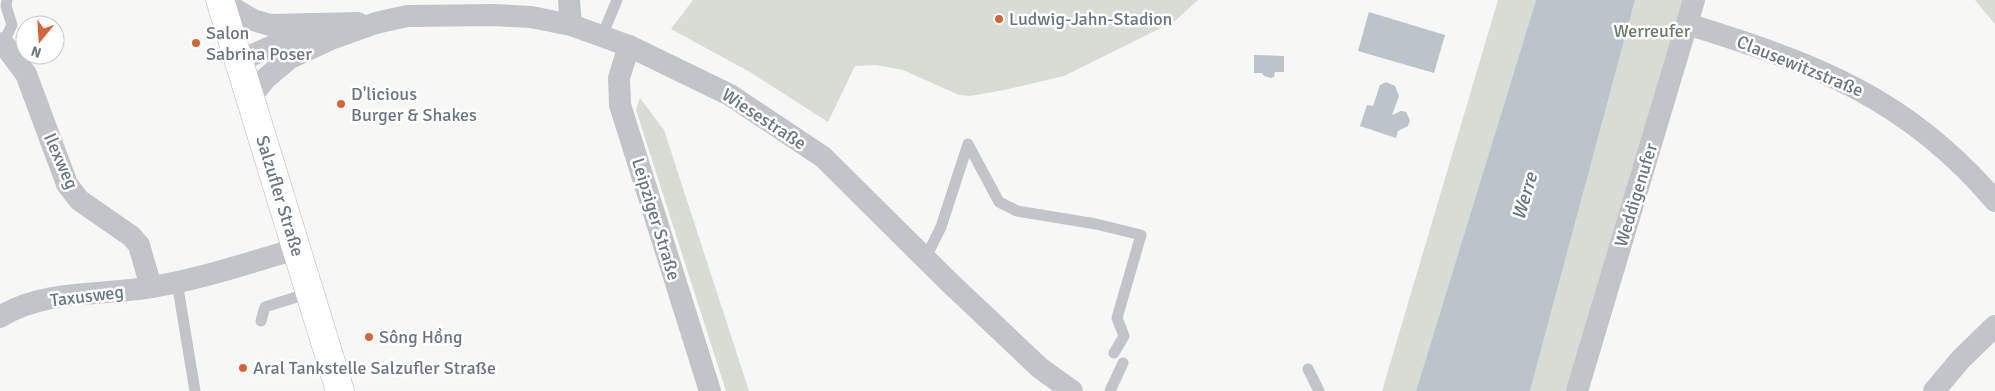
<svg xmlns="http://www.w3.org/2000/svg" width="1995" height="391" font-family="Signika,sans-serif">
  <style>
    .green { fill: #d7dcd4 }
    .water { fill: #bbc4ca }
    .lines { fill: none; stroke-linecap: round; stroke-linejoin: round }
    .secondary-casing { stroke: #b4b8bc; stroke-width: 29 }
    .lane { stroke: #c1c4c8; stroke-width: 11 }
    .street { stroke: #c1c4c8; stroke-width: 22 }
    .secondary { stroke: #fff; stroke-width: 28 }
    .poi-dot { fill: #d66436; stroke: #fff; stroke-width: 2 }
    .labels { text-anchor: middle; stroke-width: 5; stroke-linejoin: round; paint-order: stroke }
    .poi-label { font-size: 18px; fill: #697683; stroke: #fff; text-anchor: start }
    .park-label { font-size: 18px; fill: #6a7b67; stroke: #fff }
    .street-label { font-size: 18px; fill: #697683; stroke: #fff }
    .water-label { font-size: 19px; font-style: italic; fill: #64777f; stroke: #fff }
  </style>
  <rect width="100%" height="100%" fill="#f7f7f5"/>
  <!-- green -->
  <g class="green">
    <path d="M693,0H1198L1175,21L1064,76L1004,90L970,96L959,95L903,70L876,65L855,66L828,122L750,72L671,29Z"/>
    <path d="M1498,0H1536L1416,391H1382Z"/>
    <path d="M1635,0H1686L1570,391H1530Z"/>
    <path d="M1975,0H1995V24Z"/>
    <path d="M640,98L664,130L749,391H726L636,110Z"/>
  </g>
  <!-- water -->
  <g class="water">
    <path d="M1536,0H1635L1530,391H1416Z"/>
    <path d="M1369,12L1445,35L1434,73L1358,51Z"/>
    <path d="M1254,55L1284,56V72H1275L1274,77L1271,78L1264,76L1262,73H1254Z"/>
    <path d="M1386,82L1395,86L1399,96L1392,115L1401,111L1406,112L1410,120L1408,126L1398,131L1396,138L1360,126L1367,105L1373,106L1380,85Z"/>
  </g>
  <g class="lines">
    <!-- secondary casing -->
    <g class="secondary-casing">
      <path id="secondary" d="M220,0L340,391"/>
    </g>
    <!-- lane -->
    <g class="lane">
      <path d="M602,36L617,0"/>
      <path d="M3,43L12,25L6,6L7,0"/>
      <path d="M926,257L941,227L968,144L999,202L1017,211L1096,224L1141,235L1117,318L1124,336L1114,353"/>
      <path d="M177,282L195,391"/>
      <path d="M261,321L265,307L309,293"/>
      <path d="M1308,369L1319,391"/>
      <path d="M1110,391L1123,363"/>
    </g>
    <!-- street -->
    <g class="street">
      <path d="M569,0L571,25"/>
      <path d="M221,1L253,20L270,25L358,23"/>
      <path d="M1687,24C1813,63 1907,97 1995,201"/>
      <path d="M3,43L26,74L67,184L79,200L131,236L139,245L151,287"/>
      <path d="M629,46L619,78L620,105L710,391"/>
      <path d="M239,61L275,45L315,33"/>
      <path d="M250,98L266,78L290,58L331,39L376,23L407,16L494,15L531,17L571,25L629,46L730,95L823,157L949,282L1040,368L1072,391"/>
      <path d="M0,317C44,289 103,296 152,287C201,279 248,263 296,249"/>
      <path d="M1577,391L1694,0"/>
      <path d="M1934,391L1961,359L1995,326"/>
    </g>
    <!-- secondary -->
    <use href="#secondary" class="secondary"/>
  </g>
  <!-- markers -->
  <g class="poi-dot">
    <circle cx="999" cy="19" r="5"/>
    <circle cx="196" cy="43" r="5"/>
    <circle cx="341" cy="104" r="5"/>
    <circle cx="369" cy="337" r="5"/>
    <circle cx="243" cy="368" r="5"/>
  </g>
  <g class="labels">
    <!-- poi labels -->
    <g class="poi-label">
      <text x="1009" y="25">Ludwig-Jahn-Stadion</text>
      <text x="206" y="39">Salon<tspan x="206" dy="21">Sabrina Poser</tspan></text>
      <text x="351" y="100">D'licious<tspan x="351" dy="21">Burger &amp; Shakes</tspan></text>
      <text x="379" y="343">Sông Hồng</text>
      <text x="253" y="374">Aral Tankstelle Salzufler Straße</text>
    </g>
    <!-- park labels -->
    <g class="park-label">
      <text x="1652" y="37">Werreufer</text>
    </g>
    <!-- street labels -->
    <g class="street-label">
      <text transform="translate(1800 66) rotate(22)" y="6">Clausewitzstraße</text>
      <text transform="translate(764 119) rotate(33)" y="6">Wiesestraße</text>
      <text transform="translate(61 161) rotate(66)" y="6">Ilexweg</text>
      <text transform="translate(1636 195) rotate(-73)" y="6">Weddigenufer</text>
      <text transform="translate(280 196) rotate(73)" y="6">Salzufler Straße</text>
      <text transform="translate(656 219) rotate(73)" y="6">Leipziger Straße</text>
      <text transform="translate(87 296) rotate(-7)" y="6">Taxusweg</text>
    </g>
    <!-- water labels -->
    <g class="water-label">
      <text transform="translate(1524 196) rotate(-74)" y="7">Werre</text>
    </g>
  </g>
  <!-- north arrow -->
  <g transform="translate(40 40) rotate(198)"><circle r="24" fill="#ffffff" stroke="#c3c8cd"/>
  <path d="M0-4L9 19L0 12L-9 19Z" fill="#d66436"/>
  <text y="-8" font-size="14" font-weight="bold" text-anchor="middle" fill="#697683">N</text>
  </g>
</svg>
